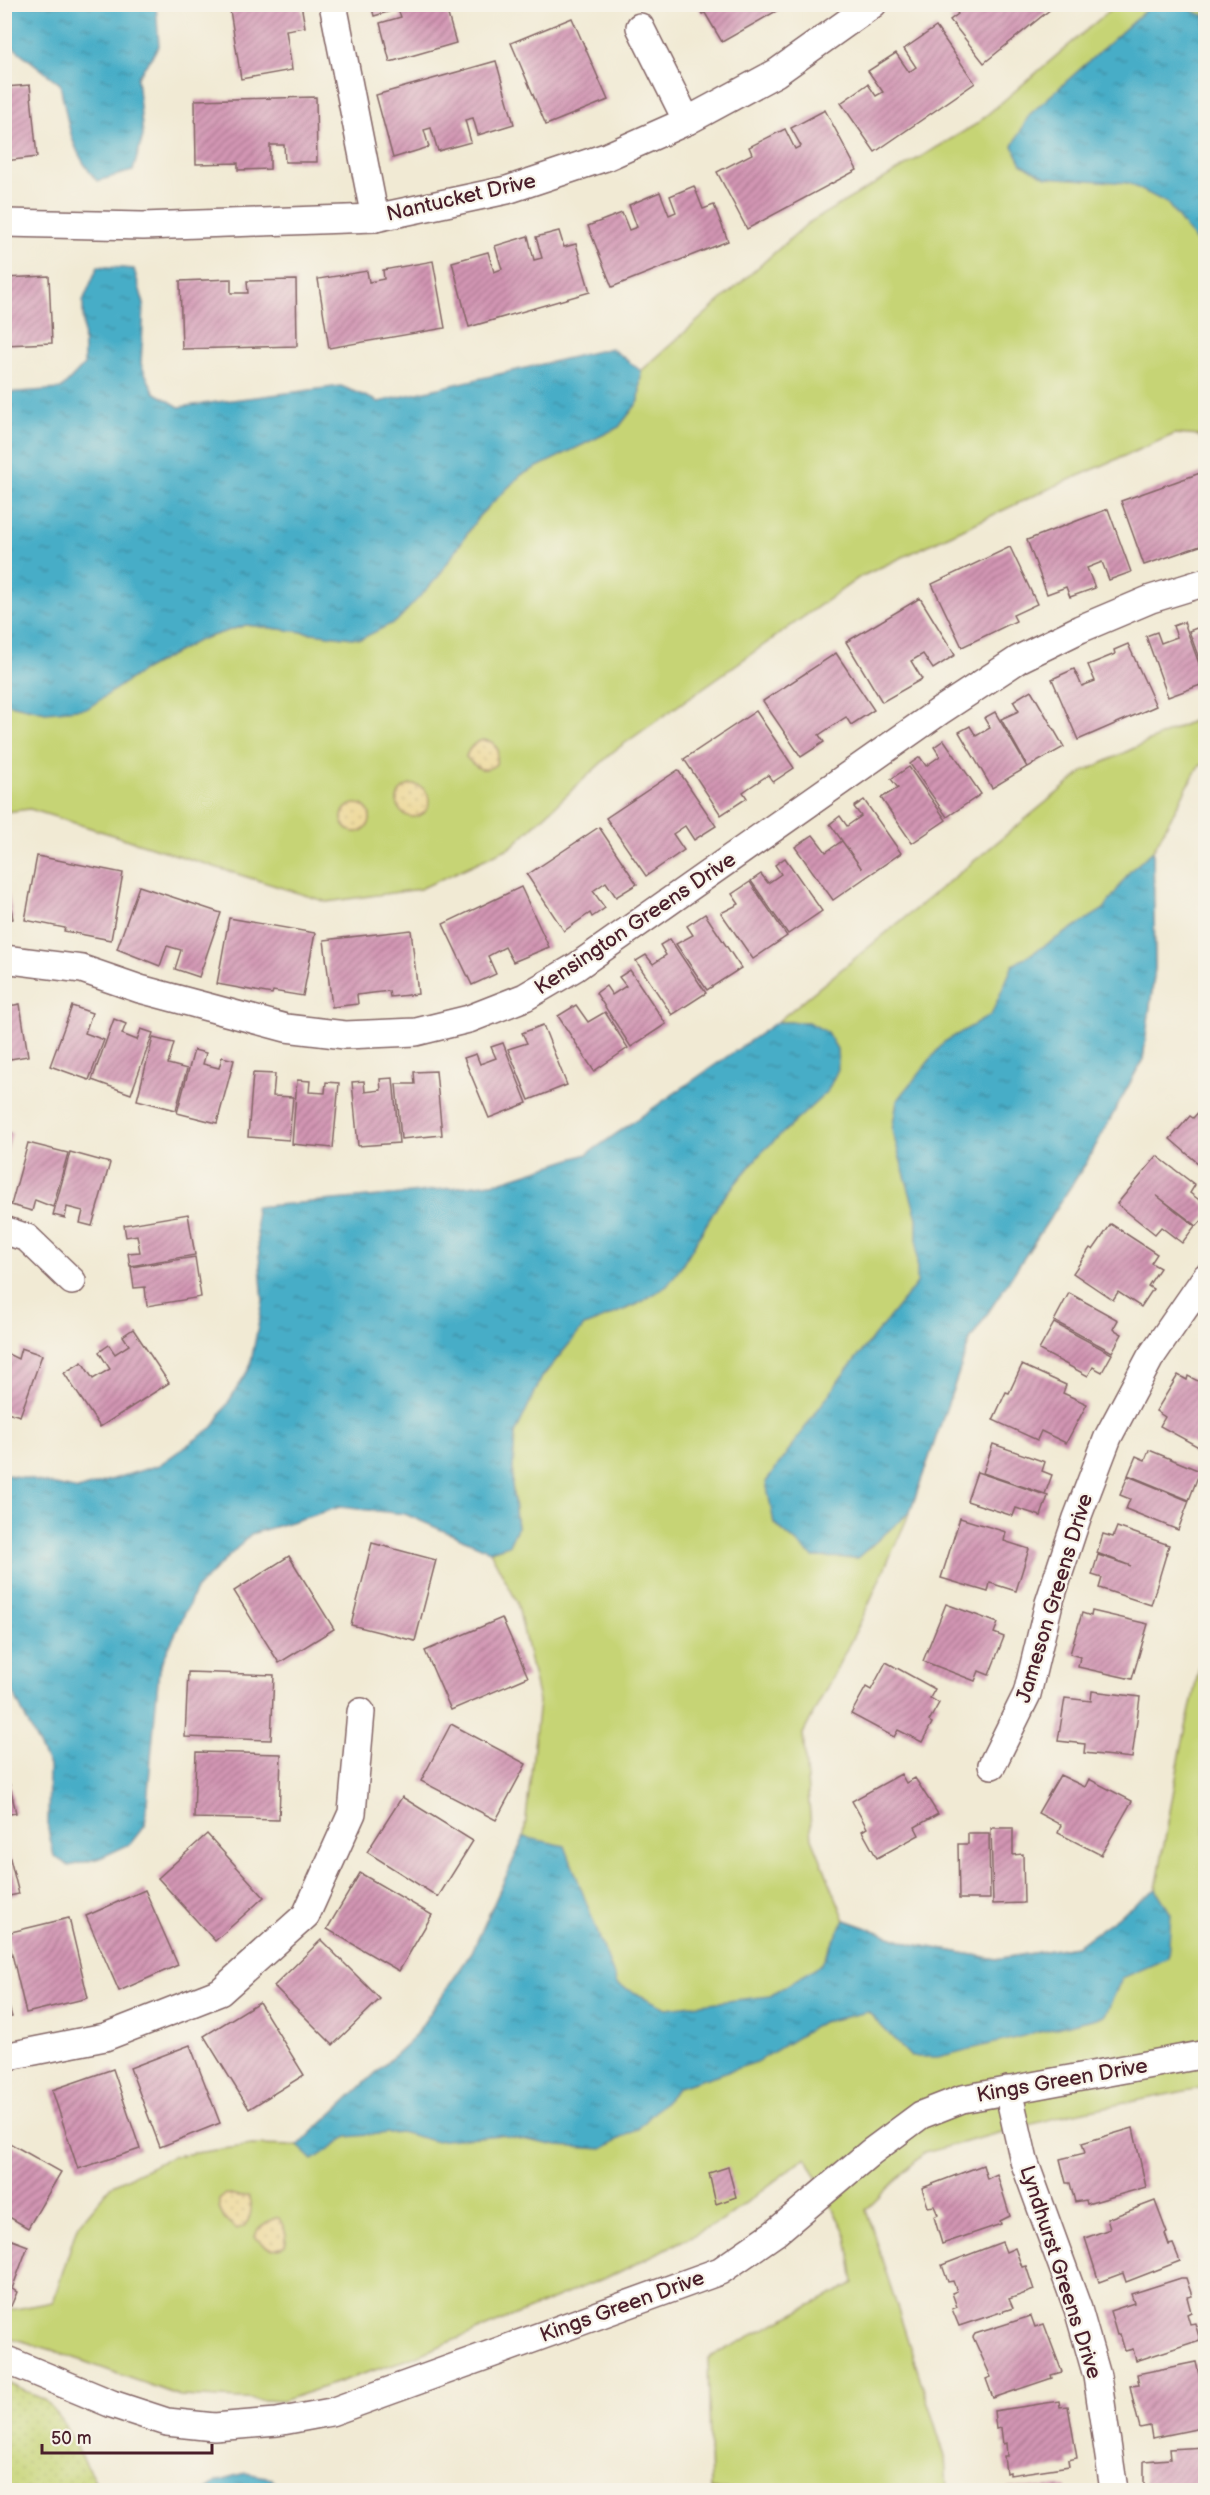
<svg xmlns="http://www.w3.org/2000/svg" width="1210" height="2495" font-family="'Balsamiq Sans',sans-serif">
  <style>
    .grass { fill: #c6d475; stroke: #887a50; stroke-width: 1.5 }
    .sand { fill: url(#sand-dots); stroke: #9c7c64; stroke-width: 1.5 }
    .garden { fill: url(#garden-dots); stroke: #887a50; stroke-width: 1.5 }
    .water { fill: url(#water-ripples); stroke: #486679; stroke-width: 1.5 }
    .building { fill: url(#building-hatch) }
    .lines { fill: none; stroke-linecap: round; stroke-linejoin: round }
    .minor-casing { stroke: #846666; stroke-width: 30 }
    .minor { stroke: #fff; stroke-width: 27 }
    .labels { text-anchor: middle; stroke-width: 4.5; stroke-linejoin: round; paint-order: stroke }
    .street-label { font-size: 21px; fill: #4a1f2b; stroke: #f7f3e8 }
  </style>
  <defs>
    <pattern id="sand-dots" width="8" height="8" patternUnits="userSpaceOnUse" patternTransform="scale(1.5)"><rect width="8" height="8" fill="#eeda9e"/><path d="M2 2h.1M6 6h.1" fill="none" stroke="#cebb88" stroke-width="1.8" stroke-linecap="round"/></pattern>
    <pattern id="garden-dots" width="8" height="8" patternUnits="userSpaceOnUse" patternTransform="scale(1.5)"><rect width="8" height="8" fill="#c6d475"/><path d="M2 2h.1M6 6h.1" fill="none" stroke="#acb665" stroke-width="1.8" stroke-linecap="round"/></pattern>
    <pattern id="water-ripples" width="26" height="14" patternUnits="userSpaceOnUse" patternTransform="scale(1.5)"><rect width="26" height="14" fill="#47adc7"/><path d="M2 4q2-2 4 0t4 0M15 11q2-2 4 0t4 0" fill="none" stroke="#3d8ca2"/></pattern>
    <pattern id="building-hatch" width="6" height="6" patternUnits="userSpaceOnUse" patternTransform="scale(1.5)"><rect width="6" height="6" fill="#d295b3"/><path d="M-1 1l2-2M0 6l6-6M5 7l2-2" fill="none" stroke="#ac7992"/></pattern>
  </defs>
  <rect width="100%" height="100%" fill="#f7f3e8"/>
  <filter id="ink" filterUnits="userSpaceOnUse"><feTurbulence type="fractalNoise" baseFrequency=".0167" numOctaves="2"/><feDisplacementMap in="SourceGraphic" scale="12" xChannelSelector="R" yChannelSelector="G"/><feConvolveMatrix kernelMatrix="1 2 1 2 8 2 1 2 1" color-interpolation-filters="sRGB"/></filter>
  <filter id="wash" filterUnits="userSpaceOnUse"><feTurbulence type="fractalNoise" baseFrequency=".008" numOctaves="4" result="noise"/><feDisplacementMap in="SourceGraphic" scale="24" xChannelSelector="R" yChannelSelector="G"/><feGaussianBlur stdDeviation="1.35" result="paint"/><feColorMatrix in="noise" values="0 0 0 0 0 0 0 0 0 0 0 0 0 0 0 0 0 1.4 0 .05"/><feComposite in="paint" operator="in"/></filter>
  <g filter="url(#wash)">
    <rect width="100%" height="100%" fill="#f1ead4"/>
    <!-- grass -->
    <g class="grass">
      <path d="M1116,5H1205V455L1200,436L1175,434L1055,486L860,577L614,751L511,847L420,889L327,902L30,809L5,812L4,703L46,712L142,671L199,640L246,625L361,639L438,577L479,516L521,475L619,427L639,401L641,371L808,223L975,125Z"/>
      <path d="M1205,715V763L1198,767L1153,851L1155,968L1143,1059L1086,1163L970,1340L910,1512L860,1623L803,1734L812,1838L845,1920L912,1944L996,1959L1077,1946L1156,1889L1181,1750L1205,1642V2087L1070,2114L924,2153L866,2210L945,2456L947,2490H711L708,2358L854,2283L847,2236L806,2157L722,2221L617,2273L411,2358L282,2401L180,2396L52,2350L5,2336L4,2311L53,2302L77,2227L112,2185L174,2156L252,2145L298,2146L414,2037L472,1952L524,1837L539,1701L517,1602L490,1551L509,1545L517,1528L512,1484L515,1433L542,1377L584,1326L638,1304L681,1267L719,1203L760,1154L808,1022H777L1083,772Z"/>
    </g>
    <!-- sand -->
    <g class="sand">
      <path d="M483,740L492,742L498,750L496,764C483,775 475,767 466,757C468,749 474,742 483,740Z"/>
      <circle cx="413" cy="801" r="16"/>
      <circle cx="356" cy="818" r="14"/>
      <path d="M226,2194L239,2197L248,2196C253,2208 252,2217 244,2226L237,2229C227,2222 217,2213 219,2200Z"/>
      <path d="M275,2218H279C284,2227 288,2235 285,2245C271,2253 266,2246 255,2237L258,2229Z"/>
    </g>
    <!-- garden -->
    <path class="garden" d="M5,2382L45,2400L64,2424L100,2490H5Z"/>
    <!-- water -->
    <g class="water">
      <path d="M5,5H156L159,46L137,78L143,136L133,171L97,181C70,151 68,122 60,84L8,43Z"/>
      <path d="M1163,5H1179L1205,16V267L1197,243L1167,203L1128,183L1046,177L1022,164L1013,146L1029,115L1147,9Z"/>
      <path d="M98,266L134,269L144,304L141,364L154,392L179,407L341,386L379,402L611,348L641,371L639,401L619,427L521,475L479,516L438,577L397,621L361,639L246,625L199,640L142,671L88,708L46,712L5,703V393L61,389L84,365L83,301Z"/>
      <path d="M1153,851L1155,968L1143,1059L1086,1163L970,1340L910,1512L857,1558L813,1557L774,1523L766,1482L842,1376L917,1283V1218L892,1130L897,1101L944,1042L991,1015L1013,965L1104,909L1130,871Z"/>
      <path d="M777,1022H808L827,1032L837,1049L838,1069L827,1092L760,1154L719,1203L681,1267L667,1286L638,1304L584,1326L542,1377L515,1434L512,1484L517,1528L509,1545L490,1551L405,1514L340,1507L251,1534L196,1589L159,1669L145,1825L130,1844L100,1858L69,1866L54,1856L48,1829L49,1766L5,1676V1474L78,1490L159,1465L213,1427L250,1367L263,1301L255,1207L403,1194L499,1182L587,1154Z"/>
      <path d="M524,1837L565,1846L617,1984L666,2008L770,1996L821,1964L845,1920L912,1944L996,1959L1077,1946L1156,1889L1171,1914L1168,1958L1122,1978L1105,2016L938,2057H911L868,2012L822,2022L757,2062L679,2087L638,2129L602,2149L558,2146L501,2135L434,2141L400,2132L347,2137L313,2160L298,2146L414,2037L472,1952Z"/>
      <path d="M246,2473L271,2478L281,2490H207L216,2481Z"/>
    </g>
    <g id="blocks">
      <!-- building -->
      <g class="building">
        <path d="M229,4H301L305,27L286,30L292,70L241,79Z"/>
        <path d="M371,4H445L456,43L390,62L380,23L401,17L398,9L374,16Z"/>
        <path d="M697,4H778L780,9L722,42L705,13L702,14Z"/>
        <path d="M952,4H983L984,6L987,4H1057L984,63L950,20L958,14Z"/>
        <path d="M572,18L608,100L546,125L511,43Z"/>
        <path d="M936,27L975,83L875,152L841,103L868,84L876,96L883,92L868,71L896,53L909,72L916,67L904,49Z"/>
        <path d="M496,61L514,124L478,135L473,118L465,120L471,142L438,151L431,128L424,130L429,147L393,158L376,95Z"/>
        <path d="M30,85L37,157L5,161V87Z"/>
        <path d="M316,97L317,162H285L284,145H270V169L238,170V163L196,164L195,100Z"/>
        <path d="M825,110L857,170L747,229L717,172L752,154L749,147L785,129L795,149L801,146L791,128Z"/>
        <path d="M694,186L703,209L714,205L728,241L612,287L588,226L622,213L629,230L637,227L629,205L660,192L669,215L676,212L670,196Z"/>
        <path d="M559,231L564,247L576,244L590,292L469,327L452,262L488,252L494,272L502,269L495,246L528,236L534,260L542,258L536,237Z"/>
        <path d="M433,261L445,328L329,348L318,279L367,271L369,282L384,279L383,270Z"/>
        <path d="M49,276L52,343L4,345V278Z"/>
        <path d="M231,279V293H248L247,281L296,280L297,346L182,349L180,281Z"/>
        <path d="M1203,472L1206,480V544L1144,565L1121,501Z"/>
        <path d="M1108,509L1131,572L1109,580L1102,562L1087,568L1095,588L1070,597L1066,587L1047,594L1027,540Z"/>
        <path d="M1010,547L1037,604L1013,615L1016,621L962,647L932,584Z"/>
        <path d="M920,598L955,655L933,669L923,654L911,661L922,679L882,702L846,642Z"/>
        <path d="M1184,622L1206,683L1168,697L1146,636L1157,632L1161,643L1177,637L1173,626Z"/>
        <path d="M1202,626L1206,627L1205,675L1189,631Z"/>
        <path d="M1128,644L1156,706L1078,740L1052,679L1074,669L1082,686L1095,681L1088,665L1115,654L1114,650Z"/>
        <path d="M836,653L874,710L851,725L846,717L819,735L824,742L801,757L763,701Z"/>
        <path d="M1031,690L1064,747L1028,767L1001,719L1019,711L1013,701Z"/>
        <path d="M756,711L794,768L773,782L768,775L743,792L747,798L721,815L684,759Z"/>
        <path d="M995,712L1027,767L992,788L959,732L970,726L976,736L990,728L984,718Z"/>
        <path d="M944,740L981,794L947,817L910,764L920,757L926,766L940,756L934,747Z"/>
        <path d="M909,767L946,820L912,843L881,798L898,788L891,779Z"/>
        <path d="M678,770L716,826L694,840L685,826L673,834L684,850L646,876L606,818Z"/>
        <path d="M864,800L901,853L833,900L795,847L813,835L826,852L842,841L862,869L830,824L840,816L847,826L861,816L854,807Z"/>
        <path d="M599,827L637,884L616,897L606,882L593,891L605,908L592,917L590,913L564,931L527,875Z"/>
        <path d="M37,856L123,873L111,940L64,931L65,928L25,920Z"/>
        <path d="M785,858L822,911L788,934L751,881L761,874L768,883L781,874L775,865Z"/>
        <path d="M5,877L13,919L5,921Z"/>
        <path d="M750,882L787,936L753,959L721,913L739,904L732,894Z"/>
        <path d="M139,886L221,913L199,977L175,969L181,950L167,946L160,966L117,949Z"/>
        <path d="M521,887L549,947L513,962L505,947L488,956L496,974L472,985L443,924Z"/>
        <path d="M705,914L741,968L707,990L676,944L693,935L687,926Z"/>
        <path d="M229,918L315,933L303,996L273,991L272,994L217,984Z"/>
        <path d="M411,930L418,994L390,997L389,991L357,995L358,1004L332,1007L324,940Z"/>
        <path d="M670,939L706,993L672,1015L636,961L646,955L653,964L666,955L660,945Z"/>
        <path d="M630,970L666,1024L631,1047L596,993L606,986L612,995L626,986L619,977Z"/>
        <path d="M20,1004L28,1056L4,1060V1007Z"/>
        <path d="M576,1005L588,1022L605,1012L628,1048L594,1071L558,1016Z"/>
        <path d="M72,1006L92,1013L85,1033L104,1040L89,1080L50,1066Z"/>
        <path d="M114,1019L126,1024L122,1034L137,1040L141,1029L153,1033L131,1094L92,1080Z"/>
        <path d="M543,1025L567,1085L529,1100L508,1049L527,1043L522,1033Z"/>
        <path d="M153,1038L174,1043L168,1064L187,1069L176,1110L137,1100Z"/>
        <path d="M503,1043L527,1103L489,1118L464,1058L476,1054L480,1064L496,1058L491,1047Z"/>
        <path d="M194,1050L206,1053L203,1064L219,1068L222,1057L234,1060L217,1123L177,1113Z"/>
        <path d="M436,1071L442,1135L401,1139L396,1084H415L414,1072Z"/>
        <path d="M253,1073L275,1074L273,1096L293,1097L289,1140L248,1137Z"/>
        <path d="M393,1078L399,1143L358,1146L352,1082L364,1081L365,1092L381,1090L380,1079Z"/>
        <path d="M297,1080L310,1081L309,1092L325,1093L326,1082L339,1083L333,1148L292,1144Z"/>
        <path d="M1206,1104V1170L1170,1139L1190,1116L1193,1118Z"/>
        <path d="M4,1131L12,1133L5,1159H4Z"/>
        <path d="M28,1143L68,1153L53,1207L35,1200L32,1211L11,1205Z"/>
        <path d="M70,1152L110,1163L92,1226L80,1223L83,1211L67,1207L65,1218L53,1215Z"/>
        <path d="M1157,1156L1195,1185L1190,1193L1206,1205V1216L1197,1226L1156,1195L1195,1226L1182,1243L1161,1227L1155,1234L1117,1204Z"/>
        <path d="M188,1214L195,1255L130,1266L128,1253L140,1252L137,1235L126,1237L124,1225Z"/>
        <path d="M1111,1224L1157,1254L1151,1263L1160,1268L1148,1286L1153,1289L1141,1307L1118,1292L1113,1300L1073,1273L1090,1248L1093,1250Z"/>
        <path d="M195,1257L201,1297L147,1306L145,1287L134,1288L131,1267Z"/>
        <path d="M1069,1293L1118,1320L1113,1329L1122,1334L1112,1352L1054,1321Z"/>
        <path d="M1054,1323L1112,1354L1102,1372L1093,1367L1088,1376L1039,1350Z"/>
        <path d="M133,1329L169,1383L100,1427L64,1373L82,1362L93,1379L110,1369L99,1352L109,1345L115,1354L129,1345L123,1336Z"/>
        <path d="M21,1348L42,1355L20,1416L4,1411V1352L18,1359Z"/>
        <path d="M1022,1365L1066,1385L1063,1393L1087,1404L1066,1443L1041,1431L1037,1440L993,1420L1006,1392L1009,1393Z"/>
        <path d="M1178,1375L1187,1380L1188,1376L1206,1385V1451L1160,1426L1165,1417L1156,1411Z"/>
        <path d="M993,1444L1045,1462L1042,1471L1052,1475L1045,1494L983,1473Z"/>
        <path d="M1149,1450L1200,1471L1189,1500L1128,1475L1136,1456L1145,1460Z"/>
        <path d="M977,1472L1048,1496L1041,1516L1016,1508L1013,1516L967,1501Z"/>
        <path d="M1128,1476L1189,1501L1178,1530L1126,1509L1130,1499L1120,1495Z"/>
        <path d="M960,1518L1006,1532L1004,1541L1029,1549L1016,1591L990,1583L988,1592L941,1578Z"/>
        <path d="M1117,1527L1169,1545L1151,1605L1099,1588L1102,1578L1092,1575L1098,1555L1131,1566L1097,1553L1103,1534L1113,1537Z"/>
        <path d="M372,1543L436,1560L415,1641L351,1625Z"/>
        <path d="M289,1556L334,1629L279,1663L234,1591Z"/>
        <path d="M946,1604L998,1623L994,1633L1004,1637L989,1675L979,1671L975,1681L923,1661Z"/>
        <path d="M1092,1611L1148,1624L1132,1679L1078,1667L1080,1657L1070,1654L1082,1613L1091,1616Z"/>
        <path d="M502,1618L528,1677L451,1710L425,1651Z"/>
        <path d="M886,1662L935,1689L930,1698L939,1703L929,1721L932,1723L922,1742L898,1730L894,1737L851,1714L866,1687L871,1690Z"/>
        <path d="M188,1672L274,1675L271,1740L185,1737Z"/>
        <path d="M1092,1691L1140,1697L1132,1758L1084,1753L1085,1744L1058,1741L1065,1698L1091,1701Z"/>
        <path d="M451,1724L526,1764L496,1820L421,1781Z"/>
        <path d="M196,1752L281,1754L279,1820L194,1818Z"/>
        <path d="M4,1760L16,1813L4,1815Z"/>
        <path d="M901,1774L906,1783L915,1778L938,1814L915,1827L919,1835L877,1858L862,1831L867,1828L852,1801Z"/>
        <path d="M1060,1775L1085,1787L1089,1779L1132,1801L1101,1855L1058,1833L1061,1825L1038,1813Z"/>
        <path d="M402,1797L473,1841L438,1897L367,1852Z"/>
        <path d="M991,1828H1013V1855L1023,1854L1024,1903L993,1904Z"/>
        <path d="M968,1833H989L990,1899H959L958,1844H968Z"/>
        <path d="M207,1834L264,1897L215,1941L158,1878Z"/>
        <path d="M4,1835L19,1894L4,1897Z"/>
        <path d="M360,1873L432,1915L399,1971L327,1929Z"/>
        <path d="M145,1890L178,1965L119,1991L86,1916Z"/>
        <path d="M69,1918L88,1998L26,2013L7,1933Z"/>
        <path d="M321,1940L380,1999L333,2045L274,1986Z"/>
        <path d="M4,1989L12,2017L4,2019Z"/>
        <path d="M259,2002L304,2075L249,2109L204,2036Z"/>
        <path d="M190,2045L220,2123L160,2147L130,2068Z"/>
        <path d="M113,2069L140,2149L78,2169L52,2090Z"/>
        <path d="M1133,2128L1146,2187L1087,2204L1086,2200L1075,2202L1070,2183H1066L1060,2159L1085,2153L1082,2143Z"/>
        <path d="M4,2140L61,2172L28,2228L4,2214Z"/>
        <path d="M983,2165L987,2179L997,2174L1010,2216L1000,2221L1001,2224L942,2244L934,2217L938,2215L934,2206L928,2207L922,2188Z"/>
        <path d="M728,2167L736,2197L716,2204L709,2173Z"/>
        <path d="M1155,2201L1167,2233L1165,2234L1169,2245L1173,2244L1180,2261L1126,2282L1123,2273L1099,2282L1085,2238L1110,2229L1107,2219Z"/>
        <path d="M4,2237L28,2246L12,2289L17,2292L11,2306L4,2304Z"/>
        <path d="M1002,2242L1006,2252L1015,2248L1022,2267L1026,2266L1034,2290L1009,2299L1013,2308L959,2326L952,2309L957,2307L952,2293L957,2291L953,2281L948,2282L942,2265Z"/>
        <path d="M1181,2278H1186L1192,2296L1187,2297L1191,2312L1187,2314L1190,2324L1195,2323L1200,2340L1136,2361L1133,2349L1125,2351L1120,2334L1117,2335L1110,2311L1134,2303L1131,2294Z"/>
        <path d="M1031,2316L1035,2327L1044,2324L1062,2372L1051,2375L1052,2378L993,2398L986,2379L991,2377L973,2337L975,2334Z"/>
        <path d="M1196,2362L1206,2404V2427L1152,2438L1150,2426L1140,2428L1135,2409L1130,2386L1139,2385L1137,2374Z"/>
        <path d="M1059,2401L1060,2407L1068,2406L1077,2458L1068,2460L1069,2466L1010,2475V2472L1006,2473L1004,2456H1007L1006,2443L1003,2444L1001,2428L996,2429L994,2411Z"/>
        <path d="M1206,2447V2490H1144V2461L1170,2459L1169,2449Z"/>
        <path d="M1067,2487V2490H1007L1008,2488Z"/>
      </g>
    </g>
  </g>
  <g filter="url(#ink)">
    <use href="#blocks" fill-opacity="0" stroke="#846666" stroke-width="1.5"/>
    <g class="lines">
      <!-- minor casing -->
      <g class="minor-casing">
        <g id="minor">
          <path d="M333,4L375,218"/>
          <path d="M640,27L687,121"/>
          <path d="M4,223L143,226L375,218L507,190L606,157L687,121L776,73L873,4"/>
          <path d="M4,959L82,969L140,989L286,1028L345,1035L416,1032L469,1019L525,997L576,967L940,711L1019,659L1080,629L1151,599L1206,582"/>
          <path d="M4,1230L27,1238L72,1281"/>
          <path d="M992,1765L1027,1694L1049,1603L1077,1518L1108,1437L1150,1358L1206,1277"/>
          <path d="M4,2057L105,2037L220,1992L306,1915L352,1813L361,1712"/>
          <path d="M1008,2090L1024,2161L1078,2309L1097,2376L1114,2490"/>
          <path d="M4,2359L112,2404L167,2422L214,2427L277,2422L331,2412L720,2271L775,2233L871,2152L921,2115L962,2099L1206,2054"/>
        </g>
      </g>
      <!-- minor -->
      <use href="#minor" class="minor"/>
    </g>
  </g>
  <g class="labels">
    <!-- street labels -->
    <g class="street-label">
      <text transform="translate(461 197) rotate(-13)" y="7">Nantucket Drive</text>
      <text transform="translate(635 923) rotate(-34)" y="7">Kensington Greens Drive</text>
      <text transform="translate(1054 1598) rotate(-73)" y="7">Jameson Greens Drive</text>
      <text transform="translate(1062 2080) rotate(-10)" y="7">Kings Green Drive</text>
      <text transform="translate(1061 2272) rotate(72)" y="7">Lyndhurst Greens Drive</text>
      <text transform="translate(622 2306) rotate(-20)" y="7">Kings Green Drive</text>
    </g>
  </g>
  <!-- margin -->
  <rect width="1210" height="2495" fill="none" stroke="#f7f3e8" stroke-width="24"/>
  <!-- scale -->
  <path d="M42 2444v9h170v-9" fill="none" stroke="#4a1f2b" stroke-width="3"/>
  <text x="51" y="2444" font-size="18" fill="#4a1f2b" stroke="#f7f3e8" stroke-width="4.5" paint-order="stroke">50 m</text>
</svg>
